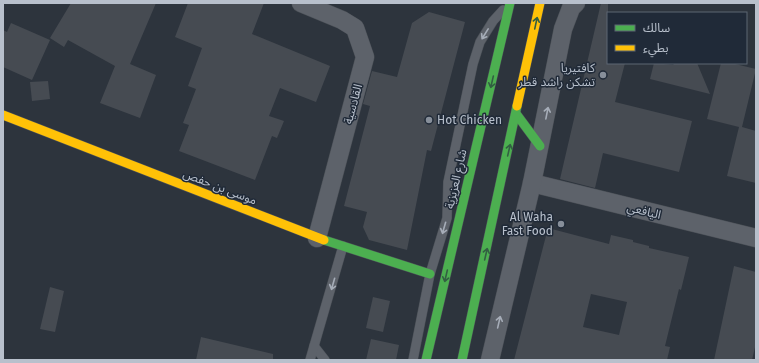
<svg xmlns="http://www.w3.org/2000/svg" width="759" height="363" font-family="'Fira Sans','Noto Sans Arabic',sans-serif">
  <style>
    .building { fill: #464b52; fill-rule: evenodd }
    .lines { fill: none; stroke-linecap: round; stroke-linejoin: round }
    .lane-casing { stroke: #4b5057; stroke-width: 10 }
    .street-casing { stroke: #4b5057; stroke-width: 19 }
    .fast-casing { stroke: #4b5057; stroke-width: 10 }
    .slow-casing { stroke: #4b5057; stroke-width: 10 }
    .lane { stroke: #5d626a; stroke-width: 9 }
    .street { stroke: #5d626a; stroke-width: 18 }
    .fast { stroke: #4caf50; stroke-width: 9 }
    .slow { stroke: #ffc107; stroke-width: 9 }
    .oneway { stroke: #325f42 }
    .oneway2 { stroke: #a6adb8 }
    .poi-dot { fill: #878f9a; stroke: #202a38; stroke-width: 1.5 }
    .labels { text-anchor: middle; stroke-width: 3; stroke-linejoin: round; paint-order: stroke }
    .poi-label { font-size: 12px; fill: #b8c0cc; stroke: #202a38; text-anchor: end }
    .street-label { font-size: 12px; fill: #b8c0cc; stroke: #202a38 }
  </style>
  <rect width="100%" height="100%" fill="#2d343d"/>
  <!-- building -->
  <g class="building">
    <path d="M71,3H156L130,64L156,75L140,118L100,103L115,66L68,40L64,47L50,38Z"/>
    <path d="M188,3H264L252,34L330,66L316,102L280,88L269,116L284,121L277,138L272,136L255,180L179,151L189,125L183,123L196,89L188,86L202,48L175,37Z"/>
    <path d="M601,3H608V63H625L615,102L692,121L679,172L603,153L595,188L560,179Z"/>
    <path d="M429,12L465,22L431,151L427,150L407,250L369,240L363,227L367,212L344,206L370,106L363,104L372,71L397,77L412,23Z"/>
    <path d="M11,23L50,40L32,80L3,67V30L7,32Z"/>
    <path d="M654,63L673,65L675,63H697L710,94L650,79Z"/>
    <path d="M721,63H731L756,69L742,127L756,131V183L727,176L739,127L707,119Z"/>
    <path d="M48,81L50,99L32,101L30,82Z"/>
    <path d="M548,228L609,244L611,235L633,240V242L649,246V248L689,257L681,290L679,289L665,346L670,347L667,360H514ZM591,294L627,302L619,335L583,327Z"/>
    <path d="M734,266L756,272V343L752,360H714Z"/>
    <path d="M50,287L64,291L55,332L40,329Z"/>
    <path d="M373,297L390,301L383,332L366,328Z"/>
    <path d="M201,337L273,354V360H196Z"/>
    <path d="M371,339L399,345L396,360H366Z"/>
  </g>
  <g class="lines">
    <!-- lane casing -->
    <g class="lane-casing">
      <g id="lane">
        <path d="M314,346L325,360"/>
        <path d="M310,360L343,246"/>
        <path d="M413,360L430,274L447,218L448,182L473,64L480,42L493,21L503,10"/>
      </g>
    </g>
    <!-- street casing -->
    <g class="street-casing">
      <g id="street">
        <path d="M301,3L342,20L355,28L365,57L317,238"/>
        <path d="M532,183L756,238"/>
        <path d="M490,360L532,183L563,29L571,8L576,3"/>
      </g>
    </g>
    <!-- fast casing -->
    <g class="fast-casing">
      <g id="fast">
        <path d="M517,115L540,146"/>
        <path d="M324,240L430,274"/>
        <path d="M426,360L510,3"/>
        <path d="M462,360L517,106"/>
      </g>
    </g>
    <!-- slow casing -->
    <g class="slow-casing">
      <g id="slow">
        <path d="M517,106L540,3"/>
        <path d="M3,115L324,240"/>
      </g>
    </g>
    <!-- lane -->
    <use href="#lane" class="lane"/>
    <!-- street -->
    <use href="#street" class="street"/>
    <!-- fast -->
    <use href="#fast" class="fast"/>
    <!-- slow -->
    <use href="#slow" class="slow"/>
  </g>
  <!-- one-way arrows -->
  <defs><path id="oneway-shaft" d="M-6 0H5M1.5-3L5.5 0L1.5 3" fill="none" stroke-width="1.6" stroke-linecap="round" stroke-linejoin="round"/></defs>
  <g class="oneway">
    <use href="#oneway-shaft" transform="translate(536 23) rotate(-78)"/>
    <use href="#oneway-shaft" transform="translate(492 82) rotate(103)"/>
    <use href="#oneway-shaft" transform="translate(509 150) rotate(-77)"/>
    <use href="#oneway-shaft" transform="translate(486 254) rotate(-77)"/>
    <use href="#oneway-shaft" transform="translate(446 276) rotate(103)"/>
  </g>
  <g class="oneway2">
    <use href="#oneway-shaft" transform="translate(485 34) rotate(122)"/>
    <use href="#oneway-shaft" transform="translate(547 113) rotate(-79)"/>
    <use href="#oneway-shaft" transform="translate(444 228) rotate(106)"/>
    <use href="#oneway-shaft" transform="translate(333 284) rotate(106)"/>
    <use href="#oneway-shaft" transform="translate(499 322) rotate(-77)"/>
  </g>
  <!-- markers -->
  <g class="poi-dot">
    <circle cx="603" cy="75" r="4"/>
    <circle cx="429" cy="120" r="4"/>
    <circle cx="561" cy="224" r="4"/>
  </g>
  <g class="labels">
    <!-- poi labels -->
    <g class="poi-label">
      <text x="595" y="72">كافتيريا<tspan x="595" dy="14">تشكن راشد قطر</tspan></text>
      <text x="437" y="124" text-anchor="start">Hot Chicken</text>
      <text x="553" y="221">Al Waha<tspan x="553" dy="14">Fast Food</tspan></text>
    </g>
    <!-- street labels -->
    <g class="street-label">
      <text transform="translate(353 104) rotate(-75)" y="4">القادسية</text>
      <text transform="translate(456 179) rotate(-77)" y="4">شارع العزيزية</text>
      <text transform="translate(220 187) rotate(21)" y="4">موسى بن حفص</text>
      <text transform="translate(644 211) rotate(14)" y="4">اليافعي</text>
    </g>
  </g>
  <!-- border -->
  <rect width="759" height="363" fill="none" stroke="#b8c0cc" stroke-width="8"/>
  <!-- legend -->
  <rect x="607" y="12" width="140" height="52" fill="#202a38" stroke="#5d6673"/>
  <rect x="615" y="25" width="20" height="6" fill="#4caf50" stroke="#5d6673"/>
  <text x="643" y="32" font-size="12" fill="#b8c0cc">سالك</text>
  <rect x="615" y="45" width="20" height="6" fill="#ffc107" stroke="#5d6673"/>
  <text x="643" y="52" font-size="12" fill="#b8c0cc">بطيء</text>
</svg>
